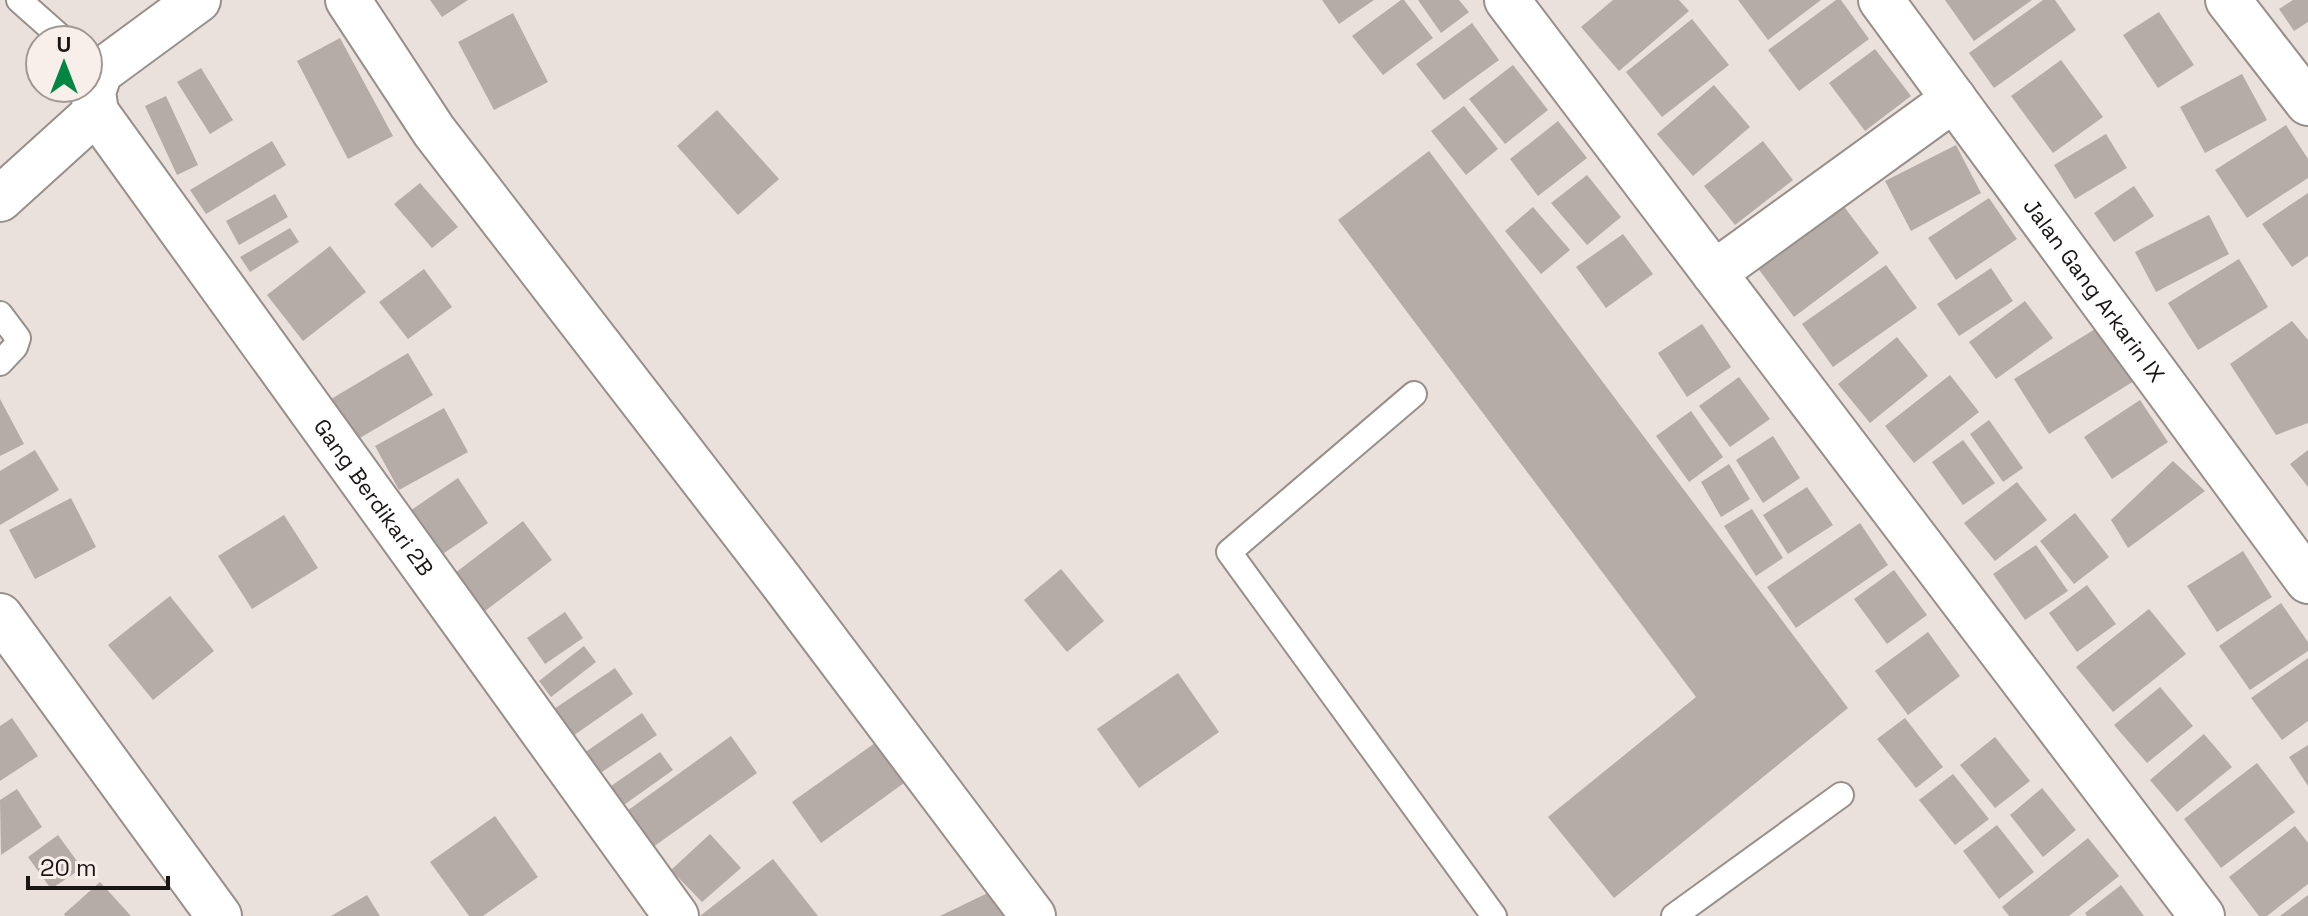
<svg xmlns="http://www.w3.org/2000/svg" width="2308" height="916" font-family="'Space Grotesk',sans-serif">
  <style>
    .building { fill: #b5aba7 }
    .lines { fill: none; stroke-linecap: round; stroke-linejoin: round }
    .service-casing { stroke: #988f8b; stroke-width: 28 }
    .minor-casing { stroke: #988f8b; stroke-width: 48 }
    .service { stroke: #fff; stroke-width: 24 }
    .minor { stroke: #fff; stroke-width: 44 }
    .labels { text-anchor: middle; stroke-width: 8; stroke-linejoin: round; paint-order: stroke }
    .street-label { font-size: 22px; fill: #191614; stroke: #f8eeea }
  </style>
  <rect width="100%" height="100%" fill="#ebe1dc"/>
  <!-- building -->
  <g class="building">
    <path d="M430,0H468L442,17Z"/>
    <path d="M1322,0H1374L1339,24Z"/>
    <path d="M1401,0H1404L1433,38L1383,75L1352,36Z"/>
    <path d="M1418,0H1459L1469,12L1441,33Z"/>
    <path d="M1613,0H1679L1689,11L1619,71L1581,27Z"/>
    <path d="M1738,0H1821L1768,40Z"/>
    <path d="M1836,0H1841L1869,39L1799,91L1768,50Z"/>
    <path d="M1945,0H2032L1974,41Z"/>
    <path d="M2043,0H2055L2076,30L1994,88L1969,53Z"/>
    <path d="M2293,0H2308V22L2294,31L2279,9Z"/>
    <path d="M2159,12L2194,65L2158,88L2123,35Z"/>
    <path d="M513,13L548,82L494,110L458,42Z"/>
    <path d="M1692,19L1729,65L1662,117L1626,72Z"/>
    <path d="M1472,23L1499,60L1444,100L1416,64Z"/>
    <path d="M340,38L393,136L348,159L297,61Z"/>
    <path d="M1875,49L1911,96L1865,131L1829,83Z"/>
    <path d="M2061,60L2103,117L2053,153L2011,96Z"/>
    <path d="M1513,65L1548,110L1505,144L1469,99Z"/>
    <path d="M201,68L233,120L210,134L177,82Z"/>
    <path d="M2242,74L2267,120L2205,153L2180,107Z"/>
    <path d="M1714,85L1750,127L1693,176L1657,134Z"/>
    <path d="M166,96L198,165L177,175L145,106Z"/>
    <path d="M1464,106L1498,149L1466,175L1431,131Z"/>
    <path d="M717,110L779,179L738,215L677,146Z"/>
    <path d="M1558,121L1587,158L1538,196L1510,159Z"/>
    <path d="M2286,125L2308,159V178L2247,218L2215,170Z"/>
    <path d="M2106,134L2127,168L2075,199L2054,165Z"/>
    <path d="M272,141L286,165L206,214L190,190Z"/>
    <path d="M1763,141L1793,180L1735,225L1704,186Z"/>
    <path d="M1956,145L1981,193L1911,231L1885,181Z"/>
    <path d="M1429,151L1848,708L1614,898L1548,817L1696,697L1338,220Z"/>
    <path d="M1587,175L1621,217L1587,245L1551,203Z"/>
    <path d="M420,183L458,227L432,248L394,204Z"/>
    <path d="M2134,186L2154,216L2114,242L2094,213Z"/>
    <path d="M2308,193V256L2292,267L2262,224Z"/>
    <path d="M275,194L288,217L239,245L226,221Z"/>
    <path d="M1836,196L1879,253L1794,317L1751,259Z"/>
    <path d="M1989,198L2017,239L1956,280L1928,238Z"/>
    <path d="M1533,207L1570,250L1541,274L1505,231Z"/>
    <path d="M2209,215L2229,254L2156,292L2135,252Z"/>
    <path d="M290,228L299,242L250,272L240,257Z"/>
    <path d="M1623,234L1653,274L1606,308L1576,267Z"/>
    <path d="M330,246L366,292L303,341L267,295Z"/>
    <path d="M2239,259L2268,307L2198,350L2168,303Z"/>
    <path d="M1886,265L1917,308L1833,367L1802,324Z"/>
    <path d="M1991,268L2013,301L1959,336L1937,304Z"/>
    <path d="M424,269L452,307L408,339L379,302Z"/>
    <path d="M2025,301L2053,338L1996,379L1969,342Z"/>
    <path d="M2292,321L2308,340V423L2276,435L2230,364Z"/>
    <path d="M1702,324L1731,367L1687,397L1658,353Z"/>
    <path d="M2100,326L2134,381L2049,434L2014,379Z"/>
    <path d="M1897,337L1928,376L1870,423L1838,384Z"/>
    <path d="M408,353L433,395L353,442L328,401Z"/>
    <path d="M1950,375L1979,412L1914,463L1885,426Z"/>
    <path d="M1739,377L1770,419L1730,447L1699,406Z"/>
    <path d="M0,399L24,444L0,456Z"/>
    <path d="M2140,400L2168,442L2112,479L2084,437Z"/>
    <path d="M444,408L468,452L399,490L375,446Z"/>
    <path d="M1691,411L1723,457L1689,482L1656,436Z"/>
    <path d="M1989,420L2023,468L2003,482L1970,434Z"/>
    <path d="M1773,436L1800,478L1763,503L1736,460Z"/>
    <path d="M1963,440L1995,483L1963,505L1932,462Z"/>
    <path d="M35,450L59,490L0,525V471Z"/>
    <path d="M2308,450V487L2290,464Z"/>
    <path d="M2173,461L2205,491L2128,548L2111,520Z"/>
    <path d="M1729,464L1750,499L1721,517L1701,482Z"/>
    <path d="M458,478L488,523L434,560L404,515Z"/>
    <path d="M2017,482L2047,520L1995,561L1964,523Z"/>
    <path d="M1807,487L1833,525L1788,554L1763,515Z"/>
    <path d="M71,498L96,547L35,579L9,530Z"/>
    <path d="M1752,509L1783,558L1756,576L1724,526Z"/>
    <path d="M2075,513L2109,557L2074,584L2040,541Z"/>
    <path d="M284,515L318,568L252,609L218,556Z"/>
    <path d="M523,521L552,560L485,611L455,573Z"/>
    <path d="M1860,523L1888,565L1796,628L1767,587Z"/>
    <path d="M2036,545L2068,591L2025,620L1993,574Z"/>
    <path d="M2243,551L2272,597L2217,632L2187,586Z"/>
    <path d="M1061,569L1104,621L1067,652L1024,600Z"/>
    <path d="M1894,570L1927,615L1887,644L1854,599Z"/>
    <path d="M2087,585L2116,624L2077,652L2049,613Z"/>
    <path d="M170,596L214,651L153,700L108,645Z"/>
    <path d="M2281,603L2308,642V651L2250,690L2219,646Z"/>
    <path d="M2149,609L2186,654L2113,712L2076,667Z"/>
    <path d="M565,612L583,638L545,664L527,638Z"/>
    <path d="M1928,632L1960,676L1908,715L1875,671Z"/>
    <path d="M584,646L596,662L551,697L539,681Z"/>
    <path d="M2308,658V721L2282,740L2251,698Z"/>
    <path d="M615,668L633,694L570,738L551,711Z"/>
    <path d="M1178,673L1219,732L1139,788L1097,729Z"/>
    <path d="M2160,687L2193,726L2147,763L2114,725Z"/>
    <path d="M642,713L657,735L599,774L584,753Z"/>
    <path d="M12,718L38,756L0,781V726Z"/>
    <path d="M1905,718L1943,767L1916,788L1877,739Z"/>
    <path d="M2204,734L2232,767L2177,812L2150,780Z"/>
    <path d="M731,736L757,773L646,852L620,816Z"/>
    <path d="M1995,737L2030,781L1995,808L1960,765Z"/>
    <path d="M875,743L904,783L821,843L792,802Z"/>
    <path d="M2308,745V786L2289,757Z"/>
    <path d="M660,752L673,770L614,812L601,793Z"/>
    <path d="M2257,763L2295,812L2221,868L2184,819Z"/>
    <path d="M1953,774L1989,819L1955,845L1919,800Z"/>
    <path d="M2042,788L2076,830L2043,857L2010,815Z"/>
    <path d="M17,789L42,827L1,855L0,800Z"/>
    <path d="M495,816L538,877L483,916H469L430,862Z"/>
    <path d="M1997,825L2034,872L1999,899L1963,851Z"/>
    <path d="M2295,826L2308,843V884L2267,916H2259L2229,877Z"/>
    <path d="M710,834L741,868L702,902L671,870Z"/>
    <path d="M58,835L82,868L51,889L28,857Z"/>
    <path d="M2088,838L2119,876L2069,916H2009L2002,907Z"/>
    <path d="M773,859L818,916H700Z"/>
    <path d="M100,882L131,916H65L64,914Z"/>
    <path d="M2121,885L2144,916H2087L2085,913Z"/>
    <path d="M996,889L1010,916H940Z"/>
    <path d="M367,895L380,916H331Z"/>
    <path d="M2308,895V916H2280Z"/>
  </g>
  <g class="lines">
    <!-- service casing -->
    <g class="service-casing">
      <g id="service">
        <path d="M19,0L64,40"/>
        <path d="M0,314L18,338L15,347L0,363"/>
        <path d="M1414,394L1229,552L1494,916"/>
        <path d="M1674,916L1841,795"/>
      </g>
    </g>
    <!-- minor casing -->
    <g class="minor-casing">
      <g id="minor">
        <path id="s1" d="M198,0L100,72L93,92L96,112L676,916"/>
        <path d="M348,0L434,131L778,577L1033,916"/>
        <path d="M1507,0L2202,916"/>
        <path id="s2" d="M1881,0L2308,581"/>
        <path d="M2228,0L2308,103"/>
        <path d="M0,199L96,112"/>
        <path d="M1714,273L1954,99"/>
        <path d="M0,616L219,916"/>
      </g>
    </g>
    <!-- service -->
    <use href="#service" class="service"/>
    <!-- minor -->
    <use href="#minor" class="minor"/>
  </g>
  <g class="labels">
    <!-- street labels -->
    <g class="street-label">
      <text dy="8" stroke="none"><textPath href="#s2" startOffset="360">Jalan Gang Arkarin IX</textPath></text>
      <text dy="8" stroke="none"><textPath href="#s1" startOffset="638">Gang Berdikari 2B</textPath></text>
    </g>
  </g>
  <!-- north arrow -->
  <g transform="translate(64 64)"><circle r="38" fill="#f8eeea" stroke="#9f9894" stroke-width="2"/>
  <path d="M0-6L14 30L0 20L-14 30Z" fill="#018742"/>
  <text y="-12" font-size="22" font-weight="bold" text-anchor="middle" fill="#191614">U</text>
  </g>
  <!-- scale -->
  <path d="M28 876v12h140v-12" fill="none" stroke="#191614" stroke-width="4"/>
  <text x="40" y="876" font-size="24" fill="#191614" stroke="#f8eeea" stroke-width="6" paint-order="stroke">20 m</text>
</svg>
